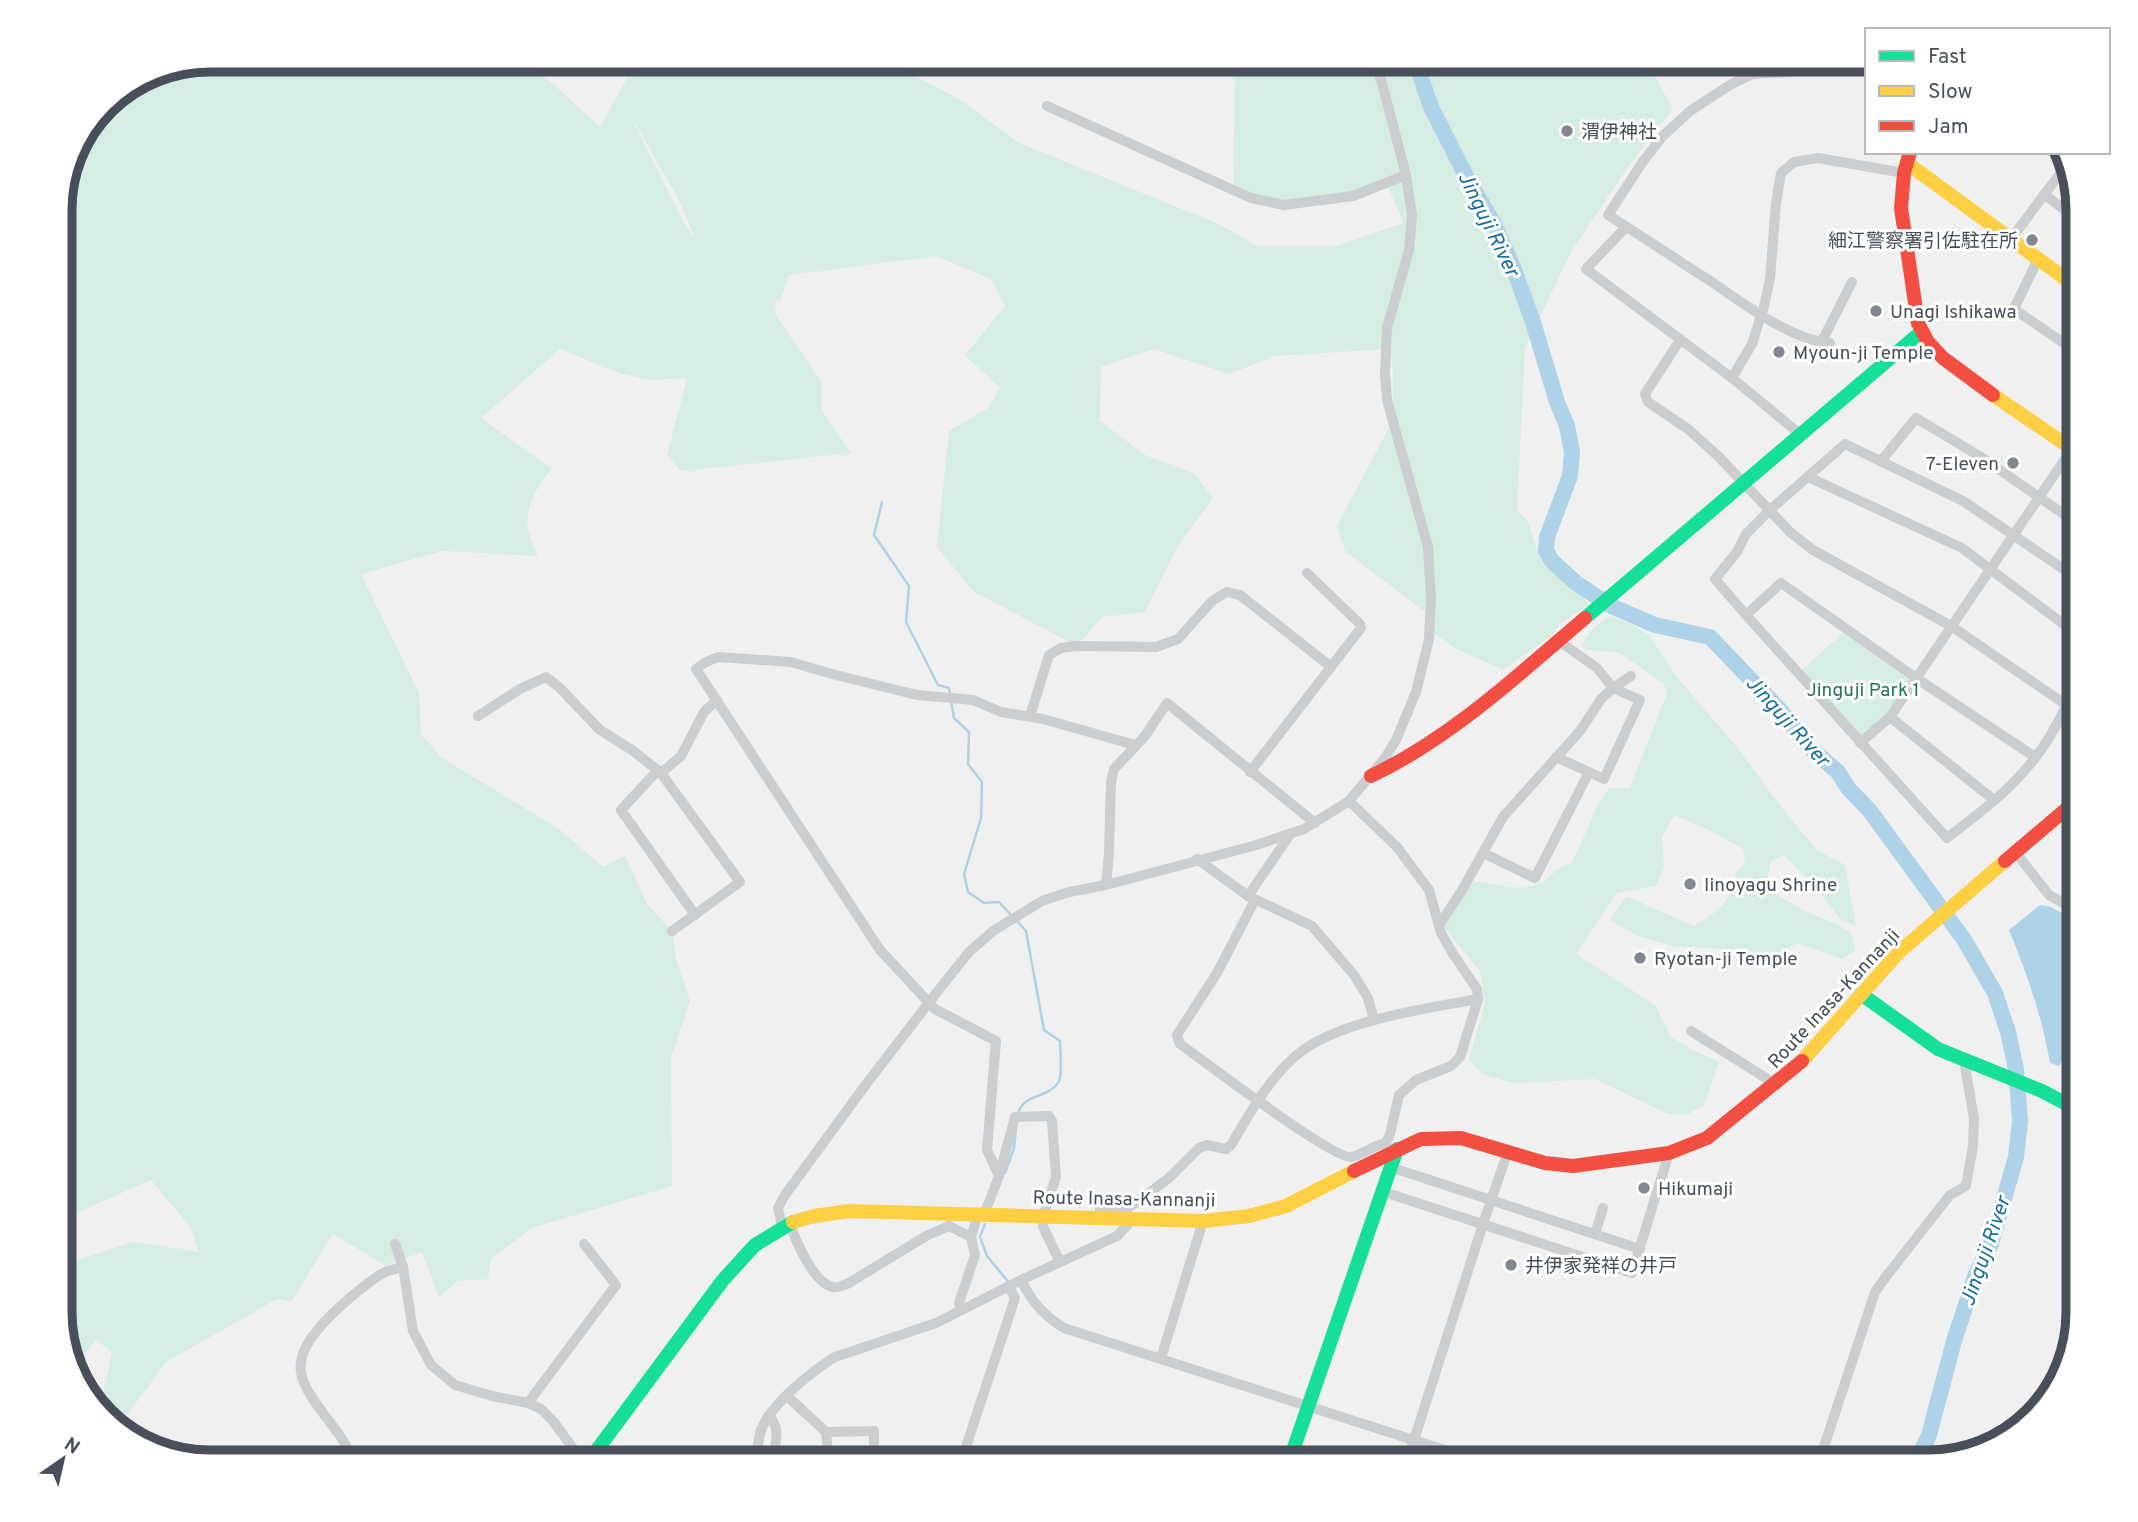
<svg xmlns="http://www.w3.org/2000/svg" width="2138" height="1522" font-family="Overpass,'Noto Sans JP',sans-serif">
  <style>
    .green { fill: #d6ede3; fill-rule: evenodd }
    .water { fill: #aed3e8 }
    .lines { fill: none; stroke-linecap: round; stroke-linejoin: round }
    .stream { stroke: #aed3e8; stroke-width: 2.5 }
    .river { stroke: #aed3e8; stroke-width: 16 }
    .street { stroke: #cbced1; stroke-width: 10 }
    .fast { stroke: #16e098; stroke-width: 14 }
    .slow { stroke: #ffcf43; stroke-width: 14 }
    .jam { stroke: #f24e42; stroke-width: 14 }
    .poi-dot { fill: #83878f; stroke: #fff; stroke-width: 2.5 }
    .labels { text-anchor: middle; stroke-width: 6; stroke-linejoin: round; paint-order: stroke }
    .poi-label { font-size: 19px; fill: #484f5b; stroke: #fff; text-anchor: start }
    .park-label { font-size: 19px; fill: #1e7758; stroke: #fff }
    .street-label { font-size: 19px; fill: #484f5b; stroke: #fff }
    .water-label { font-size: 21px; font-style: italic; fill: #176e9f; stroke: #fff }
    .rim { fill: none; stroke: #484f5b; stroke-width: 9 }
  </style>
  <rect width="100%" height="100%" fill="#f0f0f0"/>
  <!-- green -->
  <g class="green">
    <path d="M210,60H527L600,127L637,60H884L959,99L1019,143L1219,224L1257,246H1336L1404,223L1387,185L1348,196L1284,205L1233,190L1235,80L1208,60H1646L1673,109L1630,164L1571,252L1525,348L1517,509L1529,523L1536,548L1554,569L1573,580L1588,605L1560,624L1551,636L1503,670L1457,649L1434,633L1433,618L1345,551L1337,526L1393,420V370L1389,341L1386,349L1275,356L1229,374L1154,349L1101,367L1100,421L1145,455L1195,474L1213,498L1178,546L1145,612L1102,617L1077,646L974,592L937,547L949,431L988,408L1000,388L965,355L1005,306L991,279L936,256L789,275L780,301L776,300L775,314L821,381L822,411L851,453L681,471L667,455L687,378L653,380L622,374L560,349L481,418L552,469C538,483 524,509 528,529C530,538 534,547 538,556L442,551L361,574L419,693L421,734L442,758L559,829L603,867L625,856L647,904L672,931L676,959L690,1001L671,1058L672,1186L532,1228L491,1259L488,1279L458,1281L439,1297L422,1252L386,1266L333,1234L291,1302L277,1299L166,1362L119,1426L111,1423L102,1412L104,1389L112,1352L96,1340L84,1354L69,1358L60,1322V1266L132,1242L199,1252L191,1228L151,1180L60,1220V199L75,143L110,97L153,71ZM628,111L679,200L695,238L684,223Z"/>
    <path d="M1609,616L1631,624L1649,635L1677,677L1736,746L1785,812L1817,850L1845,865L1856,926L1840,919L1817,889L1784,855L1771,861L1766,888L1802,910L1836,924L1851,933L1855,950L1842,959L1796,943L1770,966L1751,951L1672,946L1638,936L1610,920L1626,896L1694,926C1717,913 1733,900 1736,872L1745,864L1743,849L1711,831L1674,815L1662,837L1664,868L1656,886L1617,893L1576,954L1655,1005L1671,1037L1693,1050L1719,1062L1704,1105L1688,1114H1668L1595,1079L1512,1083L1484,1075L1469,1060L1485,1003L1480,971L1443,926L1474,881C1494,884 1521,893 1540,883C1554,876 1554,867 1572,863L1597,807L1609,788H1630L1667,693L1663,683L1618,652L1596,651L1581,647C1587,633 1596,625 1609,616Z"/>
    <path d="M1843,633L1909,680L1886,714L1861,736L1802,670Z"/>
  </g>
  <!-- water -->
  <path class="water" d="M2040,905L2051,907L2078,922V1031L2059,1066L2050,1063C2042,1016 2027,974 2009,930Z"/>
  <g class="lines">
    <!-- stream -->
    <g class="stream">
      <path d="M882,502L874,535L909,586L906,622L938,685L949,688L950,694"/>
      <path d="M951,701L954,718L969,732L968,764L982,782L981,818L964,874L968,892L984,903L999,902L1012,916"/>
      <path d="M1017,921L1026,931L1044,1030L1060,1041C1060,1053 1063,1071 1059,1081C1050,1099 1021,1093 1018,1115"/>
      <path d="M1005,1173L1014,1148L1016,1129"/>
      <path d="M985,1224L980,1237L987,1256L1010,1284"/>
    </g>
    <!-- river -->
    <path class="river" d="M1417,60L1419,72L1431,107L1466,176L1494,224L1513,267L1533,322L1557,402L1567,426L1572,452L1570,476L1547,537L1546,551L1552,561L1576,583L1611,606L1655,625L1710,637L1780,710L1809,747L1838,772L1848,788L1870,811L1965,941L1995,993L2008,1032L2016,1069L2020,1121L2016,1157L1991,1244L1976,1274L1954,1341L1929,1435L1917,1462"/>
    <!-- street -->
    <g class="street">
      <path d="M1726,60L1752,74"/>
      <path d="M1821,60L1790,72L1752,74L1730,85L1690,111L1663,136L1644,160L1608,215C1643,237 1677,260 1712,282C1742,303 1793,341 1830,343"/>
      <path d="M1047,106L1251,198L1284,205L1353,196L1406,175"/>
      <path d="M2044,194L2078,220"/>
      <path d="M1626,227L1586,269L1732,378"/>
      <path d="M2011,239L2068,163"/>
      <path d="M2038,259L2014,309L2078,353"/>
      <path d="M1680,340L1645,394L1648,402L1688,429L1718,456L1790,532L1813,550L1951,626L2078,713"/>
      <path d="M1821,343L1852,282"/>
      <path d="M1800,434L1732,378L1752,344L1764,306L1770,279L1776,203L1781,173L1794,162L1818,158L1904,173"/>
      <path d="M1881,461L1916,418L1981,457L2078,524"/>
      <path d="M1808,477L1962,548L2078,635"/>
      <path d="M2078,579L1963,501L1845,444L1770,510L1746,534L1737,552L1715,579L1746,615L1947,838C1974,817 2003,796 2025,770C2049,744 2066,709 2078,676"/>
      <path d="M1746,615L1781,583L1916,678L2035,757"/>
      <path d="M478,716L520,689L546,677L559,687L600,730L632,750L661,773L681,756L704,712L717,700"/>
      <path d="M1030,716L1049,655L1061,648L1077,646L1156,647L1178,639L1212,601L1227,592L1240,595L1331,667"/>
      <path d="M1890,717L1994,800"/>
      <path d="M1860,743L1890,717L2078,440"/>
      <path d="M1556,757L1604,779L1640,700L1613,688L1597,668L1559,641"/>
      <path d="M658,770L621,810L695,915"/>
      <path d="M1250,772L1361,628L1360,624L1307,573"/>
      <path d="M661,773L740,882L672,931"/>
      <path d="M1349,801L1397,847L1429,890L1441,933L1453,954L1477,989L1478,999L1460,1057L1451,1066L1416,1080L1399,1095L1390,1134L1386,1143L1387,1154"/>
      <path d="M1483,853L1535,878L1589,772"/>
      <path d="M2016,853L2049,895L2078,911"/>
      <path d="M1197,859L1248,896L1312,926L1354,975L1368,998L1374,1020"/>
      <path d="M1106,885L1109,853L1111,782L1114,769L1145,736L1167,703L1315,823"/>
      <path d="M1248,896L1289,836"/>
      <path d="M1255,900L1217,973L1177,1035L1180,1044C1204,1061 1332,1159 1351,1157C1363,1155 1374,1145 1386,1143"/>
      <path d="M1439,925L1461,892L1503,817L1580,731L1601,699L1613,688L1631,676"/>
      <path d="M1691,1031L1777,1085"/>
      <path d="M2078,1034V1037"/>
      <path d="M1390,1167L1640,1249"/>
      <path d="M999,1176L1015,1117L1049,1116L1052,1121L1056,1177L1043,1217V1227L1060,1262"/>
      <path d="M1381,1191L1632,1273L1669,1153"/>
      <path d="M984,1215L999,1176L987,1150L996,1041L935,1009L880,950L696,669L706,662L718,657L791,662L832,674L917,695L973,700L1001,712L1043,719L1135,745"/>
      <path d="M1100,1219V1208L1126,1209L1134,1204L1169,1178L1199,1148L1207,1145L1226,1149L1231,1145C1250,1113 1269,1078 1298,1054C1338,1021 1427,1008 1478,999"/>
      <path d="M790,1223C795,1240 814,1284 833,1287C839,1288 844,1285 849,1283L926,1236L949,1226L971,1237L978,1214"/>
      <path d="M782,1226L778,1208L785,1195L867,1083L941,987L969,952L993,931L1042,901L1069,892L1106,885L1253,846L1304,829L1349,801L1385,758L1396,740L1416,692L1429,639L1431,598L1428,547L1387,400L1385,374L1387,328L1409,250L1412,215L1406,175L1382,83L1374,60"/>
      <path d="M1595,1234L1603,1208"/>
      <path d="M395,1244L403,1267L413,1331L431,1365L455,1385L492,1396L528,1403L541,1409L553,1421L583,1462"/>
      <path d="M1021,1280C1032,1302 1043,1315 1064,1328L1482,1462"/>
      <path d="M962,1310L959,1303L975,1255L971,1237"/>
      <path d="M1161,1358L1203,1221"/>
      <path d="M787,1396L826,1432L829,1462"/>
      <path d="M528,1403L616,1285L584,1244"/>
      <path d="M769,1415C783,1434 773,1441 774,1462"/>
      <path d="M826,1432L874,1431V1462"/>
      <path d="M349,1462C351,1451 344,1442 338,1433C300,1382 280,1366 332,1314C347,1300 365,1284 383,1273C389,1270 397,1269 403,1267"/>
      <path d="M757,1462C757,1452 758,1440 761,1430C771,1404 812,1371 835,1357L936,1323L1021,1280L1117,1236L1133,1219"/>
      <path d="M961,1462L1015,1298L1009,1287"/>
      <path d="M1407,1462L1483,1224L1508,1151"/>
      <path d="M1819,1462L1875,1292L1888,1274L1950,1195L1966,1186L1973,1146L1974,1119L1964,1060"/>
    </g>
    <!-- fast -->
    <g class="fast">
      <path d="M1585,618L1921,332"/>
      <path d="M1861,994L1938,1049L2042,1091L2078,1110"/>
      <path d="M588,1462L723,1280L755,1245L793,1222"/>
      <path d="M1289,1462L1397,1149"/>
    </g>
    <!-- slow -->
    <g class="slow">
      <path d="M1907,163L2078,288"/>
      <path d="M1993,395L2078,453"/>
      <path d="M1802,1061L1899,952L2005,861"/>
      <path d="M793,1222L814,1216L850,1211L1203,1221L1249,1216L1286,1206L1354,1171"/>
    </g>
    <!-- jam -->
    <g class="jam">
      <path d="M1910,152L1904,173L1901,208L1918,323L1928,342L1943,358L1993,395"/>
      <path d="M1371,776C1451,738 1518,675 1585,618"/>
      <path d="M2005,861L2078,799"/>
      <path d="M1354,1171L1421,1139L1461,1138L1545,1163L1573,1166L1669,1153L1707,1138L1802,1061"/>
    </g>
  </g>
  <!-- markers -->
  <g class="poi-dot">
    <circle cx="1567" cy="131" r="7"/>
    <circle cx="2032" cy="240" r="7"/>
    <circle cx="1876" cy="311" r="7"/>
    <circle cx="1779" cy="352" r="7"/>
    <circle cx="2013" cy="463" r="7"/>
    <circle cx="1690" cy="884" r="7"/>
    <circle cx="1640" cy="958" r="7"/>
    <circle cx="1644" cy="1188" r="7"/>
    <circle cx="1511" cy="1265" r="7"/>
  </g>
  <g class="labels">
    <!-- poi labels -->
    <g class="poi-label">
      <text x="1581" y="138">渭伊神社</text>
      <text x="2018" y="247" text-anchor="end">細江警察署引佐駐在所</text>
      <text x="1890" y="318">Unagi Ishikawa</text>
      <text x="1793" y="359">Myoun-ji Temple</text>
      <text x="1999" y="470" text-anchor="end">7-Eleven</text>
      <text x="1704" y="891">Iinoyagu Shrine</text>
      <text x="1654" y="965">Ryotan-ji Temple</text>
      <text x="1658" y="1195">Hikumaji</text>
      <text x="1525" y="1272">井伊家発祥の井戸</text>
    </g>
    <!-- park labels -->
    <g class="park-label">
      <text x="1863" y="696">Jinguji Park 1</text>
    </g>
    <!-- street labels -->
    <g class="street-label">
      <text transform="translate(1833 998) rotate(-47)" y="7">Route Inasa-Kannanji</text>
      <text transform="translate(1124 1198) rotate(1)" y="7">Route Inasa-Kannanji</text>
    </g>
    <!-- water labels -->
    <g class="water-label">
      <text transform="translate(1489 224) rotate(64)" y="7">Jinguji River</text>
      <text transform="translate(1788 721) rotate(48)" y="7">Jinguji River</text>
      <text transform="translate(1985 1251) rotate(-71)" y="7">Jinguji River</text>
    </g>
  </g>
  <!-- crop -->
  <path d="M0 0H2138V1522H0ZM210 72H1928A138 138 0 0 1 2066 210V1312A138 138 0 0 1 1928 1450H210A138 138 0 0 1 72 1312V210A138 138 0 0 1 210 72Z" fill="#fff" fill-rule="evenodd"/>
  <path class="rim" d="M210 72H1928A138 138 0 0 1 2066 210V1312A138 138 0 0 1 1928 1450H210A138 138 0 0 1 72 1312V210A138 138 0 0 1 210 72Z"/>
  <!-- legend -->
  <rect x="1865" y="28" width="245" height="126" fill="#ffffff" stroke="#b6b9bd" stroke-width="2"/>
  <rect x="1879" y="51" width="35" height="10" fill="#16e098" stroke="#b6b9bd" stroke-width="2"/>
  <text x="1928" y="63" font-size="21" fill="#484f5b">Fast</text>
  <rect x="1879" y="86" width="35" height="10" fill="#ffcf43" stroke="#b6b9bd" stroke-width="2"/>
  <text x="1928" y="98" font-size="21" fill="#484f5b">Slow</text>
  <rect x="1879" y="121" width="35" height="10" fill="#f24e42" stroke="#b6b9bd" stroke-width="2"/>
  <text x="1928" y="133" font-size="21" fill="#484f5b">Jam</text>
  <!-- north arrow -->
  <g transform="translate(63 1459) rotate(34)" stroke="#ffffff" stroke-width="5" paint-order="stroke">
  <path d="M0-5L12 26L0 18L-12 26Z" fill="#484f5b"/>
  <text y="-10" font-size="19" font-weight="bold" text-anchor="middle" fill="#484f5b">N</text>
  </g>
</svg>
